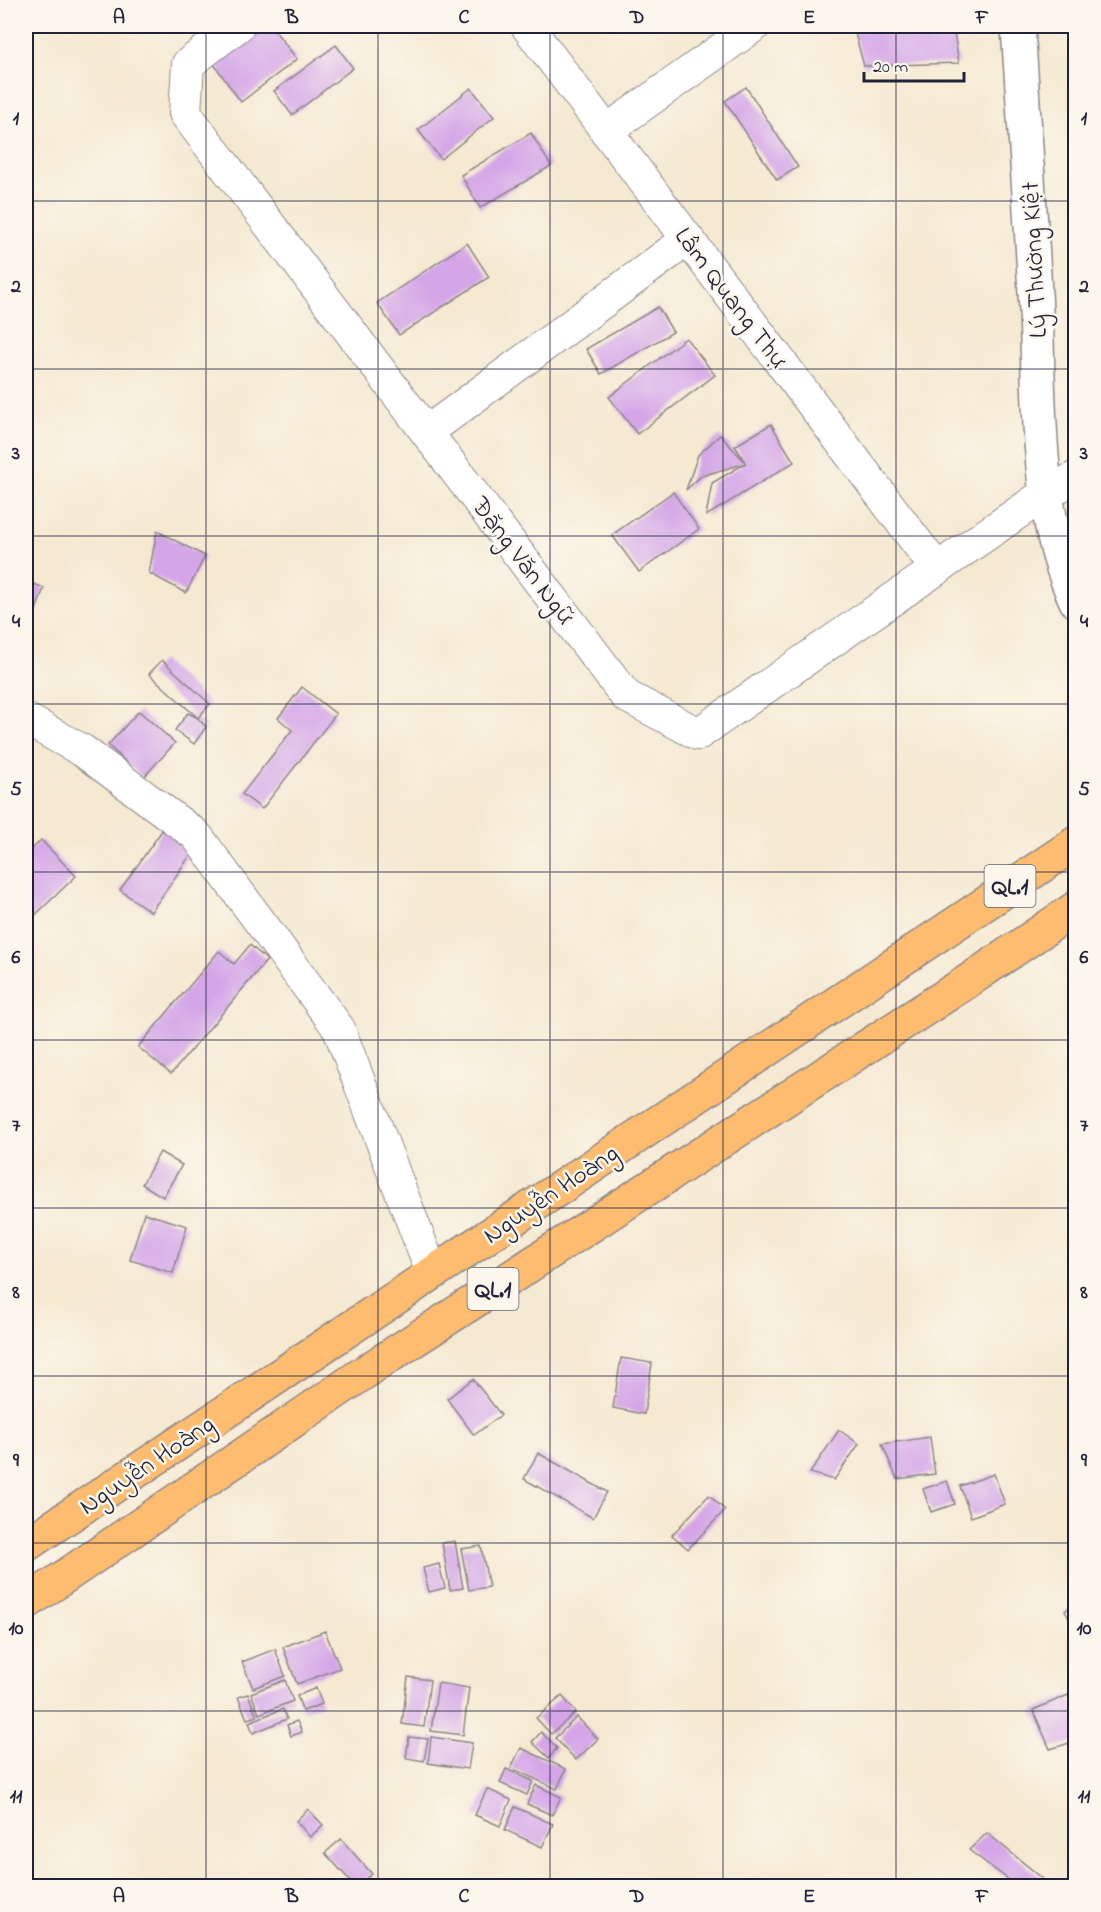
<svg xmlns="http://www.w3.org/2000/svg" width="1101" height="1912" font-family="'Indie Flower',sans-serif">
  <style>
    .building { fill: #d4a6e8 }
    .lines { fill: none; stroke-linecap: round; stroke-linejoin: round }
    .minor-casing { stroke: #8c8686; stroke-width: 34 }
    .tertiary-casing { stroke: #8c8686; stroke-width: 36 }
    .trunk-casing { stroke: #8c8686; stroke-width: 36 }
    .minor { stroke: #fff; stroke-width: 32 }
    .tertiary { stroke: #fff; stroke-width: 33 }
    .trunk { stroke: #febc70; stroke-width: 33 }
    .grid { fill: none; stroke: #22223b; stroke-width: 1.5; stroke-opacity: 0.55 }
    .labels { text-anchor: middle; stroke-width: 5; stroke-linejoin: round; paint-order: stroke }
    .shield { fill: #fbf7ec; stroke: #636270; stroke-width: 1.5 }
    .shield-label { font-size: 24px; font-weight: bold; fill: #22223b }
    .street-label { font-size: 26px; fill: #22223b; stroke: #fbf7ec }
    .neatline { fill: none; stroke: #22223b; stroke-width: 2 }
    .grid-label { font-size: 20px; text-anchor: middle; font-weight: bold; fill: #22223b }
  </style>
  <rect width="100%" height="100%" fill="#fbf7ec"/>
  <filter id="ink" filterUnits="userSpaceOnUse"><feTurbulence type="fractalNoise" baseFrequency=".0167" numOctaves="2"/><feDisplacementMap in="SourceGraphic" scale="12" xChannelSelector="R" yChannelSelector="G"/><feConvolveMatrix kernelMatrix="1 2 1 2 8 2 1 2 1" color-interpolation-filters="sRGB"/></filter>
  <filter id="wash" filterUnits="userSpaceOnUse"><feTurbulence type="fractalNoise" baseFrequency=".008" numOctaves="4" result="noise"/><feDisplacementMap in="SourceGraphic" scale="24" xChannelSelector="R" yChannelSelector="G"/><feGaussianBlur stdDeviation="1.35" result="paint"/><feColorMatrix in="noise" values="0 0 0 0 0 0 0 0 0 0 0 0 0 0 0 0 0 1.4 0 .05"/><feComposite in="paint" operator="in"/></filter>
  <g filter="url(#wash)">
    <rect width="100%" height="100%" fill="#f5e9d2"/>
    <g id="blocks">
      <!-- building -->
      <g class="building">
        <path d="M263,26H271L297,59L241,102L213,63Z"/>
        <path d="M853,26H953L959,63L864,66Z"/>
        <path d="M336,45L353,68L292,115L274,91Z"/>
        <path d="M746,87L798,167L777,180L725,101Z"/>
        <path d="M471,88L494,117L441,159L418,130Z"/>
        <path d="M531,133L551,166L480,208L461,175Z"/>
        <path d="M467,243L489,277L399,335L377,303Z"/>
        <path d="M658,307L673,332L601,374L586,349Z"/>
        <path d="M686,338L715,375L637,434L609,397Z"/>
        <path d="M771,424L794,462L706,516L712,483L746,463L735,446Z"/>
        <path d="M720,435L746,463L701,476L686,490L698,455Z"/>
        <path d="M673,492L699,529L639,572L612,535Z"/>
        <path d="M157,531L205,556L186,593L149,573Z"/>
        <path d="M26,581L44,588L26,638Z"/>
        <path d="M162,660L210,704L198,718L149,674Z"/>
        <path d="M302,687L336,714L262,809L242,794L292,730L278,718Z"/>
        <path d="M139,711L175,743L143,778L108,745Z"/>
        <path d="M188,713L198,718L206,727L194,744L175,730Z"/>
        <path d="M163,829L194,850L151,912L120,890Z"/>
        <path d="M41,840L76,876L26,924V855Z"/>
        <path d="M250,945L267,960L171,1074L138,1047L219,951L234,964Z"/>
        <path d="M160,1152L182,1165L163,1197L142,1184Z"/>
        <path d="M144,1213L187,1226L173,1273L130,1260Z"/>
        <path d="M621,1358L652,1363L644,1414L613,1408Z"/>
        <path d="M473,1379L501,1415L474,1435L447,1399Z"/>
        <path d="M839,1430L859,1444L834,1480L810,1473Z"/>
        <path d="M930,1437L935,1474L897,1479L882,1444Z"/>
        <path d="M538,1453L607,1492L593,1518L524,1479Z"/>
        <path d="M994,1474L1005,1504L971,1517L960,1486Z"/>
        <path d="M947,1481L955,1504L931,1512L923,1489Z"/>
        <path d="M709,1495L725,1510L688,1549L672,1535Z"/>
        <path d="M455,1541L463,1588L450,1590L442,1543Z"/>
        <path d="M481,1546L489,1587L469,1590L461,1549Z"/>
        <path d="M439,1564L445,1588L429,1592L423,1568Z"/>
        <path d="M1076,1602V1631L1065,1611Z"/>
        <path d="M325,1631L340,1668L297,1684L283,1647Z"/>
        <path d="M275,1649L285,1676L253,1688L242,1662Z"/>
        <path d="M408,1677L430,1680L424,1727L402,1724Z"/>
        <path d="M285,1680L293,1701L259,1714L251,1693Z"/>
        <path d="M438,1683L469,1688L463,1735L431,1731Z"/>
        <path d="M316,1688L322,1704L303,1711L297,1696Z"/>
        <path d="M248,1694L257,1716L247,1719L238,1697Z"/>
        <path d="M1068,1695L1076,1713V1741L1050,1749L1033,1710Z"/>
        <path d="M562,1696L576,1712L551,1734L536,1718Z"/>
        <path d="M283,1709L287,1719L253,1733L249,1722Z"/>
        <path d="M577,1717L598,1739L576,1760L555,1738Z"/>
        <path d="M297,1721L302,1732L291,1736L287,1725Z"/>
        <path d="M541,1732L557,1748L549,1758L532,1742Z"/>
        <path d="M409,1737L428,1739L424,1761L406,1758Z"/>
        <path d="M431,1737L472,1743L468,1769L428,1763Z"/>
        <path d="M521,1748L566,1769L557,1789L511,1768Z"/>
        <path d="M506,1769L533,1781L527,1795L500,1783Z"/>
        <path d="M536,1785L561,1797L552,1815L527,1804Z"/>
        <path d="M487,1789L511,1800L500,1826L475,1815Z"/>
        <path d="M515,1807L553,1824L542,1847L505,1830Z"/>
        <path d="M308,1809L323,1825L310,1837L296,1821Z"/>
        <path d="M987,1833L1042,1878L1037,1886H1017L969,1850Z"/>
        <path d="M341,1839L372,1874L357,1886H355L325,1853Z"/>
      </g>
    </g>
  </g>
  <g filter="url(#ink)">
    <use href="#blocks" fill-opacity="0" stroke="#8c8686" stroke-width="1.5"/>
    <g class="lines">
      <!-- minor casing -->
      <g class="minor-casing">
        <g id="minor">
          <path d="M238,26L188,64L185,113L626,696L698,734L1045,494L1076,477"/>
          <path d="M527,26L937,569"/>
          <path d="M606,131L754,26"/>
          <path d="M427,432L688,239"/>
          <path d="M26,719L83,751L196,835L339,1029L432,1273"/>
        </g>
      </g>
      <!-- tertiary casing -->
      <g class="tertiary-casing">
        <path id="tertiary" d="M1018,26C1024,121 1031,216 1036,311C1040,404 1035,514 1076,601"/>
      </g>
      <!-- trunk casing -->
      <g class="trunk-casing">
        <g id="trunk">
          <path d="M26,1545L1076,843"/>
          <path d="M26,1603L365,1372L965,983L1076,908"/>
        </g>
      </g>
      <!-- minor -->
      <use href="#minor" class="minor"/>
      <!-- tertiary -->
      <use href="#tertiary" class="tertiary"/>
      <!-- trunk -->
      <use href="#trunk" class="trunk"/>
    </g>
  </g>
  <!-- grid -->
  <path class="grid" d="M206,26V1886M378,26V1886M550,26V1886M723,26V1886M896,26V1886M26,201H1076M26,369H1076M26,536H1076M26,704H1076M26,872H1076M26,1040H1076M26,1208H1076M26,1376H1076M26,1543H1076M26,1711H1076"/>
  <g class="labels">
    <!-- shield labels -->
    <g class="shield">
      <rect x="984.5" y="865" width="51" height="42" rx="4.5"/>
      <rect x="467.5" y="1268" width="51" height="42" rx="4.5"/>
    </g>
    <g class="shield-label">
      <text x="1010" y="894">QL.1</text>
      <text x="493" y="1297">QL.1</text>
    </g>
    <!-- street labels -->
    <g class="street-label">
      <text transform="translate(1033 260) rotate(-93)" y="9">Lý Thường Kiệt</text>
      <text transform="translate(732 297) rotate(53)" y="9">Lâm Quang Thự</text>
      <text transform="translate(524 560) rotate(53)" y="9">Đặng Văn Ngữ</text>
      <text transform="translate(550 1193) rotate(-34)" y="9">Nguyễn Hoàng</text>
      <text transform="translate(146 1464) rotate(-34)" y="9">Nguyễn Hoàng</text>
    </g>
  </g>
  <!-- margin -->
  <rect width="1101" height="1912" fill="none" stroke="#fbf7ec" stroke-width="66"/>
  <!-- scale -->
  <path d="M864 72v9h100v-9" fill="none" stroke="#22223b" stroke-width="3"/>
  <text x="873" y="72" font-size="18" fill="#22223b" stroke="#fbf7ec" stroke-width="4.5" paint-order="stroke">20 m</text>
  <rect x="33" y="33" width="1035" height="1846" class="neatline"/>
  <g class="grid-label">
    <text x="119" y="23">A</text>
    <text x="292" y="23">B</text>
    <text x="464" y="23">C</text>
    <text x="637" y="23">D</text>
    <text x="809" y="23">E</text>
    <text x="982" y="23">F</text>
    <text x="16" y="124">1</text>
    <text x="1084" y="124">1</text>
    <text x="16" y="292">2</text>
    <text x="1084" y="292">2</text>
    <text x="16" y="459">3</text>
    <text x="1084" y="459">3</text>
    <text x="16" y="627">4</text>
    <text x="1084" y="627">4</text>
    <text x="16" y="795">5</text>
    <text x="1084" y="795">5</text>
    <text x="16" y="963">6</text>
    <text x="1084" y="963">6</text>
    <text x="16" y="1131">7</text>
    <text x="1084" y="1131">7</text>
    <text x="16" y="1298">8</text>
    <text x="1084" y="1298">8</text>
    <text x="16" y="1466">9</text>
    <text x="1084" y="1466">9</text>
    <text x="16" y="1634">10</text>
    <text x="1084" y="1634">10</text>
    <text x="16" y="1802">11</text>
    <text x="1084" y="1802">11</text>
    <text x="119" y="1902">A</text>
    <text x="292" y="1902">B</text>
    <text x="464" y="1902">C</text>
    <text x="637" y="1902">D</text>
    <text x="809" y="1902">E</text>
    <text x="982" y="1902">F</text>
  </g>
</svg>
